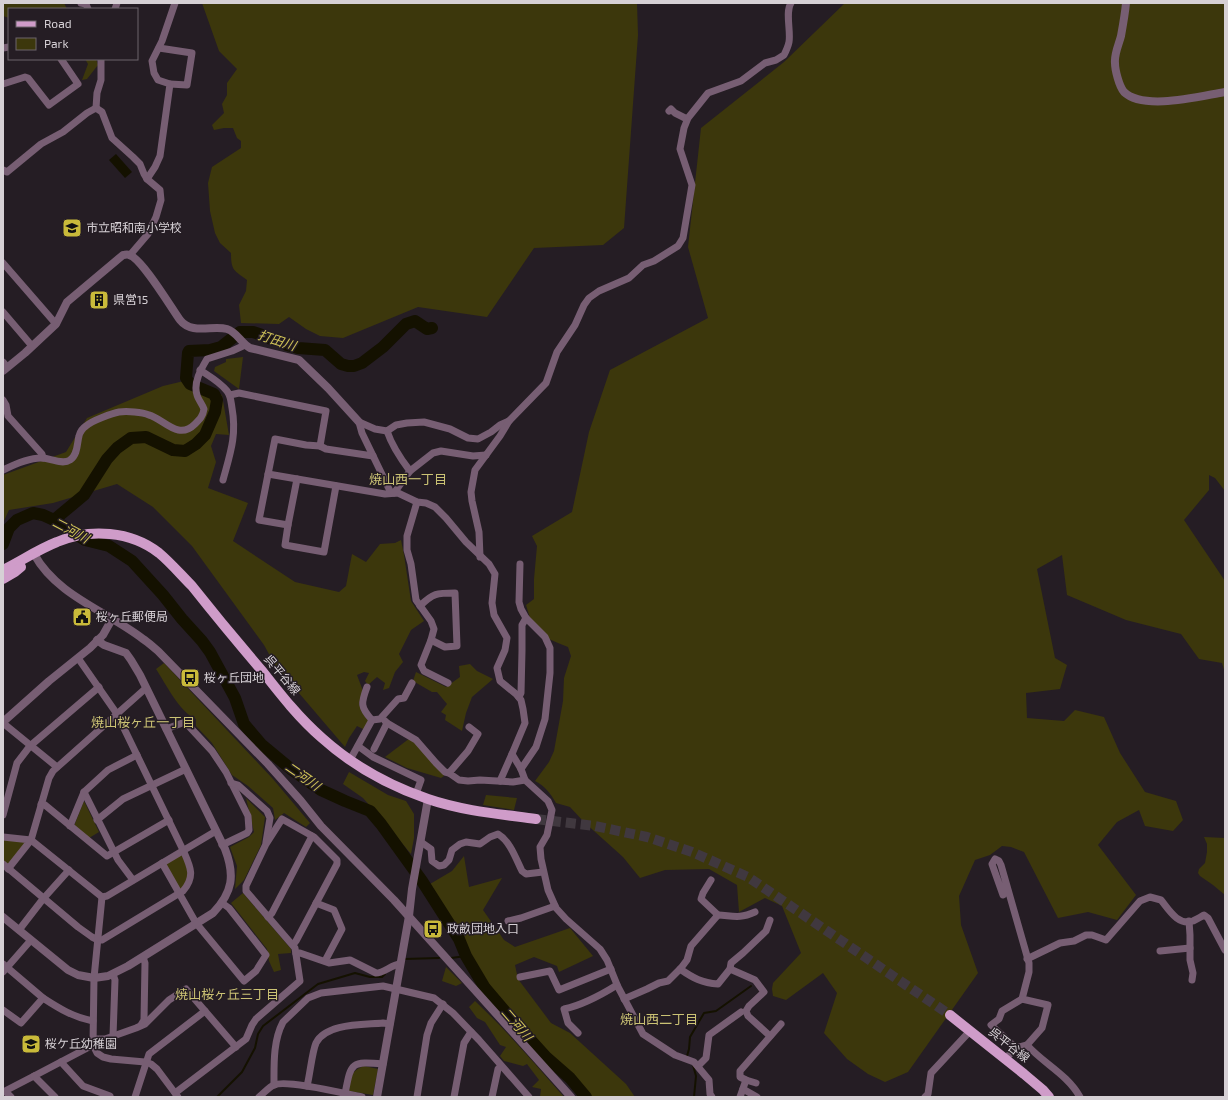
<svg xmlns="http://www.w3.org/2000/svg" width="1228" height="1100" font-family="'Exo 2','Noto Sans JP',sans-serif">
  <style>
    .green { fill: #3c370c }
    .water { fill: #141100 }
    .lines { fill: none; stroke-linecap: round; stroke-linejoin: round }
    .stream { stroke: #141100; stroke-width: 2 }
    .river { stroke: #141100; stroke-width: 12 }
    .primary-tunnel { stroke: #40383f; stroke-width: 10; stroke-dasharray: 10 5; stroke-linecap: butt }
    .minor { stroke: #775e73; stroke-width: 7 }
    .tertiary { stroke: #775e73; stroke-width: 8 }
    .primary { stroke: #cf9cc9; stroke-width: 10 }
    .labels { text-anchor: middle; stroke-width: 3; stroke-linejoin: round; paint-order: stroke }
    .poi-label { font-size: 12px; fill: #d6d0d5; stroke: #251d24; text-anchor: start }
    .street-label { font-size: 12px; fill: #d6d0d5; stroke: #251d24 }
    .water-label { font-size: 13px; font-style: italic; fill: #d2c557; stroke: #251d24 }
    .neighbourhood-label { font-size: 13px; fill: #cbc274; stroke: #251d24 }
  </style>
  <rect width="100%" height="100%" fill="#251d24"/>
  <!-- green -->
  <g class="green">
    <path d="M3,3H64L67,9H9V18L3,16Z"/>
    <path d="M202,3H637L638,35L624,228L603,245L534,248L487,317L418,307L343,338L320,336L306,329L289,317L279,324L241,323L239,305L246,291L247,280C234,270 231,271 231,253L220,243L215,233L210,211L208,183L212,167L241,148V141L237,138L233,128H224L214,130L212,125L224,113L222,104L227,95V83L237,69L219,51Z"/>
    <path d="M845,3H1225V491L1215,478L1209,475V490L1184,520L1225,581V673L1222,663L1199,659L1181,634L1126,620L1067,595L1062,555L1037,569L1055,658L1067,665L1060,689L1026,693L1027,718L1064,721L1075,710L1104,717L1120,753L1145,792L1176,801L1183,820L1173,831L1145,826L1139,810L1117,822L1098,845L1136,895L1117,920L1088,912L1058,918L1024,852L1011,847L1002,846L990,855L975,860L959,896L961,925L978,973L908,1072L885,1082L868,1074L847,1059L824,1033L837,993L823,973L786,1000L773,996L772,989L773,983L801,953L782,906L765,898L739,912L737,885L709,869L665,870L640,878L623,857L584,822L570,807L556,803C551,794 545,786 535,781L549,762L554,751L563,701L564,678L571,656L568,647L558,643L549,639L530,618L526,605L534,599V579L537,546L532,536L572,512L589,432L610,370L708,318L688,247L701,128L784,62Z"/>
    <path d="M85,59H96L98,65L87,79L82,80L88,64Z"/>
    <path d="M243,357L239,389L214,371L215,367L226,362V359Z"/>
    <path d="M184,381L222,395L229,435L216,434L211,446L216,462L208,488L248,503L233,541L295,582L339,592L346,586L352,554L366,562L380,544L395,543L401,540L404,555L411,601L424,621L411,630L399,654L403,662L395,672L389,688L383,690L385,683L377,677L368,685L365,681L369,673L364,672L357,675L363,691L359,704L362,712L370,721L365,730L357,726L349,738L345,747L275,665L264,645L192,546L153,507L117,484L53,503L9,510L3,523V475L66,452L87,418L163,386Z"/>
    <path d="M164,663L273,779L310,823L306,827L284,813L275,820L273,808L248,786L232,775L212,743L196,726V719C179,712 166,684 156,669Z"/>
    <path d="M470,664L477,671L493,679L472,697L466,713L462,731L445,720L446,715L441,712L447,704L437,692H432L413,681L416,672L446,687L460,677L459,666Z"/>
    <path d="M410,738L440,769L444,776L441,778L407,768L385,757Z"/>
    <path d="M349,772L388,795L406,801L414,814V838L411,854L381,818L363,798L343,784Z"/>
    <path d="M486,795L517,798L514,810L483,805Z"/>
    <path d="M246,798L265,817L261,845L244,880L235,889L237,866L230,847L249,837L254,832Z"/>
    <path d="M84,801L99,832L89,838L74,826Z"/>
    <path d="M1204,837L1225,838V895L1213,885L1200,876L1198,873L1199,869L1205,863L1207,852V844Z"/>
    <path d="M3,839L27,841L8,865L3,862Z"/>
    <path d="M183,853L188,867V880L180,890L164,863Z"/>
    <path d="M464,856L469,887L502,878L483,910L504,940L515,947L570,928L593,956L559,972L557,966L534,957L515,965L518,979L551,1023L570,1033L626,1084L635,1097H591L578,1080L540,1044L485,985L430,884L452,871Z"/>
    <path d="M243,893L291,949V953L278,954L281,970L274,972L269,961L267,949L231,903Z"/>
    <path d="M446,967L462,983L456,986L442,981Z"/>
    <path d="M475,1001C507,1031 535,1064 564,1097H540L541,1089L532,1087L539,1080L527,1064L523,1066L504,1061L500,1056L506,1047L500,1045L485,1022L477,1018L469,1007Z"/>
    <path d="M364,1066L378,1069L373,1095L349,1091C352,1077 349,1072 364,1066Z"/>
  </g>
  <!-- water -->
  <path class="water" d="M116,154L132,172L125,178L109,160Z"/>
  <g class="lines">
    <!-- stream -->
    <g class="stream">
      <path d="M451,958L466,956"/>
      <path d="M404,959L439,958"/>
      <path d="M687,1056L689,1049L690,1037L704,1013L716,1011L751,986"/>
      <path d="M693,1065L696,1076L694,1097"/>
      <path d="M217,1097L242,1072L255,1048L258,1034L263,1026L318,984L355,973L370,977H382L385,974"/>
    </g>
    <!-- river -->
    <g class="river">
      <path d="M54,520L84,495L107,459L117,448L131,438L146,437L173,450L185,451L196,444L205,435L215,412L217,400L214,394L190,384L186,378L188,353L189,351L210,350L221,347L240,332H253L262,335L271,339L279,340L287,345L298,348L325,350L341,364L348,366H354L362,363L383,347L406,324L415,321L427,329L432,328"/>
      <path d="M3,544L9,528L17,520L33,513L43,515L54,520L85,540L109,546L132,561L163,595L182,619L202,641L210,652L235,698L244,724L261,744L291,769L321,790L345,801L370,811L381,824L422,881L459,939L466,956L485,988L508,1015L546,1057L570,1078L586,1097"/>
    </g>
    <!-- primary-tunnel -->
    <path class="primary-tunnel" d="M536,819L595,826L647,837L692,852L748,877L950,1015"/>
    <!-- minor -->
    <g class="minor">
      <path d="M81,3L86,4L88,9"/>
      <path d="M115,9L117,3"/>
      <path d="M3,48L9,47"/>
      <path d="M159,48L192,53L187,85L170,84"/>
      <path d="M3,84L25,77L28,78L49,105L78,84L61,59"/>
      <path d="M96,108L97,93L101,80V59"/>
      <path d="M669,111L671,109L675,113L687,119"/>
      <path d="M3,170L7,172L41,144L63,132L87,113L96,108L102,112L112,138L133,157L140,164L144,174L147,179L160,190L161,200L156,217L148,234L130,255"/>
      <path d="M147,179L155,167L160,156L170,84L158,80L154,73L152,61L162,41L175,3"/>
      <path d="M3,263L56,324"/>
      <path d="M3,312L32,346"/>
      <path d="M3,362L7,367"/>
      <path d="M200,370C209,376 220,382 227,391C231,396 231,402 232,408C237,436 230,454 223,480"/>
      <path d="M230,395L239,393L326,411L320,446"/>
      <path d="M3,400L6,405L8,416L42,454L43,458"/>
      <path d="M359,422L375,429L387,431L396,425L407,423L424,422L450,429L468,438L478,439L491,432L500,425L509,421"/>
      <path d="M359,422L362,433L391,493"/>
      <path d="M387,431C392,446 400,458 410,471"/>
      <path d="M3,470C15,464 30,457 43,458C51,459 63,465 70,460C78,455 77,443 79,436C80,432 83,428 86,426C91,421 113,413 119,412C127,411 142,412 149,415C164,419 178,441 195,424C200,419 203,416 204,409C202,404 198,399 197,395C193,383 201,369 207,359L232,351L245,345"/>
      <path d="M268,474L385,494L398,493L417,502L426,503L435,507L446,518L466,542L489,564L495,574L492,603L494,615L507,638L505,650L497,668L500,681L516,694L521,700L523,709L525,723L512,754L521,769L525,780L548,801L552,810L547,835L540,847L541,859L548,890L556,908L566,919L600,949L607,960L618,987L643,1034L675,1055L694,1062L709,1080L710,1094L712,1097"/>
      <path d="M336,486L324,552L285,545L288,525L259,520L275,439L306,445L320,446L326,449L373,456"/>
      <path d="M394,493L410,471L433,453L441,451L473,456L486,455"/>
      <path d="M417,502L407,536V550L411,564L416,600L431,621L434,629L431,640L421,665L424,671L448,683"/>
      <path d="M288,525L297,479"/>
      <path d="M480,557L479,532L472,501L471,492L475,470L500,436L509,421L546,383L557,352L575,325L584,305L589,298L599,291L629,278L643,265L654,261L678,246L683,238L692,185L680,149L684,128L688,118L708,93L741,81L765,63L776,60L784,55C786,51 788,47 789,42C791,31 785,12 791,3"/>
      <path d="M520,564L519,602L521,609L526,618L545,637L550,648V673L545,719L536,747L521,769"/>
      <path d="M420,606C433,593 437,593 455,593L457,646L445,647L431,640"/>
      <path d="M367,687C361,703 360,707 372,720L380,719L398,699L404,698L412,683"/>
      <path d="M146,688L53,771L49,778L31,840L102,897L107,896L216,831"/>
      <path d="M519,697L521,693L522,651V625L526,618"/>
      <path d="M3,723L57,767"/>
      <path d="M387,723L416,740L436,763L445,772L449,773"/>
      <path d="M469,727L478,734L468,751L449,773L459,780L468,781L480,780L513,782L525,780"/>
      <path d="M166,729L185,722L212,751L226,772L248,816L249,830L247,833L222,845"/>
      <path d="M358,746L373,757L421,780L416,794"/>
      <path d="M374,749L387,723L385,721"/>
      <path d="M350,760L372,720"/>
      <path d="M500,781L512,754"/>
      <path d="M231,783L238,785L267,811L270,818L266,842"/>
      <path d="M84,792L118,860L133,880"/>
      <path d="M41,804L45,805L107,856L169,820"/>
      <path d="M3,815L17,763L30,746L99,687"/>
      <path d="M97,820L123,799L186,769"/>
      <path d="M70,826L84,792L108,770L137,755"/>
      <path d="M3,837L31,840L8,869"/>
      <path d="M421,842L431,849L432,861L439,866L444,865L449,860L452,850L460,844L466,842L480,844L490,837L498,834C510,841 516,859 522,871L526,874L543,872"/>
      <path d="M162,863L196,923L244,981L256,971L266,955L229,908L222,903"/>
      <path d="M3,864L78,927L92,937L98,940H102L183,891C196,876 190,866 183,850L117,714L78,658"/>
      <path d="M1003,895L992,864L995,859L999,861L1001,865L1029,963V972L1022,999L1048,1005L1042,1028L1027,1045C1044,1064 1067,1074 1080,1097"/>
      <path d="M102,897L94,978L93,1045L97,1053L103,1057L111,1059L145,1062L151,1064L157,1069L178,1097"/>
      <path d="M316,903L334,910L342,929L325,961"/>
      <path d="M718,915C734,916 739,919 755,912"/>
      <path d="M268,917L272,913L312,836"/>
      <path d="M508,921L521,918L555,906"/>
      <path d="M1189,921L1190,935V960L1193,973L1192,980"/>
      <path d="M19,930L43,899L69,870"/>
      <path d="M1160,951L1190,948"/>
      <path d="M296,954L300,953L329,963L350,960L376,973C384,973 391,965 400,964"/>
      <path d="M1027,959L1060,943L1074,941L1086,935H1092L1106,940L1140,901L1150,897L1161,900C1169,910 1178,926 1193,921C1197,919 1201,917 1204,915L1208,918L1225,950"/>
      <path d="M3,964L43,998"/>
      <path d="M680,969C693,978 702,983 718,984L730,969L731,963L743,953L766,931L770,920"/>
      <path d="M730,969L755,980L764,992L749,1006L746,1011L748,1016L770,1036"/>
      <path d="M3,972L31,940"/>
      <path d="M113,974L115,980L113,1036"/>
      <path d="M520,977L550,971L559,990L611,969"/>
      <path d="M624,999L647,989L659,983L668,981L681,968L687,960L691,946L718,915L701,899L703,893L711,880"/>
      <path d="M1022,999L1002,1011L999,1019L991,1025L1016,1048L1027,1045"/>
      <path d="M3,1010L21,1023L43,998C60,1009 73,1017 93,1021"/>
      <path d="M141,1025L144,1020L145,963L143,957"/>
      <path d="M578,1033L568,1023L564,1009C583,1005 601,995 617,985"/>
      <path d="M94,1039H105L136,1028L145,1024L169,1000L186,989L236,1047"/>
      <path d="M1005,1059L1016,1048"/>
      <path d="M61,1062L83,1086L110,1096"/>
      <path d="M698,1066L706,1058L709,1035L741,1012"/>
      <path d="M746,1080L756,1083"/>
      <path d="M274,1085C274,1064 273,1041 283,1022L308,998L321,993L383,986L434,998L453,1013L479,1040L529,1097"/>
      <path d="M307,1086C310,1075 312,1052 316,1043C326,1023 363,1025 383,1023L390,1024"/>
      <path d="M743,1089L757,1097"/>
      <path d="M175,1093L246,1039L252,1025L256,1019L300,981L295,948L246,891V886L266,844L282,819L314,837L337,860V864L296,941L293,945"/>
      <path d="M345,1094C351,1063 350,1061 383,1064"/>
      <path d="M11,1097L5,1091L34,1076"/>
      <path d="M55,1097L34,1076L93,1045"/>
      <path d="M135,1097L149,1054L205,1011"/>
      <path d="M259,1097C264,1093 269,1087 274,1085C286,1079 346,1094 362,1097"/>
      <path d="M417,1097L427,1035L431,1023L443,1004"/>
      <path d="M454,1097L464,1043L471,1032"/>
      <path d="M492,1097L498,1069L501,1066"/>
      <path d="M740,1097L746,1080L740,1077V1071L781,1024"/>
      <path d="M925,1097L928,1094L931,1073L970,1031"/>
    </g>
    <!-- tertiary -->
    <g class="tertiary">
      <path d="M1126,3C1125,14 1123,25 1121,36C1119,44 1114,54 1115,63C1115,70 1119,86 1124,92C1144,111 1200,96 1225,92"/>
      <path d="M3,371L25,353L56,324L67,302L123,255C125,255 127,254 129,255C141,257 172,309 180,320C192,335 212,325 227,329C237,332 241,343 250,348L299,360L328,388L359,422"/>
      <path d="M34,554C57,596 107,611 143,639C148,642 153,647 158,651L268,764L301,801L321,826L394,900L571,1097"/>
      <path d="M3,722L49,681L90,648L103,635L112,619"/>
      <path d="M3,917L68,970L78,975L94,978L108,976L128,966L213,913C233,892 235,875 225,849L140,675L131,660L126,653L104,645L97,640"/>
      <path d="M377,1097L409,916L412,889L428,799"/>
    </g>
    <!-- primary -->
    <g class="primary">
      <path d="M3,570C21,561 39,549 57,542C90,528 131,531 159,553C171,563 181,575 192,586C215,615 239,644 263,672C281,695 299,718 322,738C352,765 390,786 428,799C463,811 499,814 536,819"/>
      <path d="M3,579L15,572L21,567"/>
      <path d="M950,1015L1024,1074L1043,1090L1049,1097"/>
    </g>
  </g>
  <!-- icons -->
  <defs>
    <g id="school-square" transform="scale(1)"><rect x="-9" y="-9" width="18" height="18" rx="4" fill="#c9ba3a" stroke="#251d24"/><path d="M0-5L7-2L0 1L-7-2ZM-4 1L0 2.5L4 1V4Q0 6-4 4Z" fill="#111"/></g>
    <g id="building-square" transform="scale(1)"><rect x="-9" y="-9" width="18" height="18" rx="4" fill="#c9ba3a" stroke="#251d24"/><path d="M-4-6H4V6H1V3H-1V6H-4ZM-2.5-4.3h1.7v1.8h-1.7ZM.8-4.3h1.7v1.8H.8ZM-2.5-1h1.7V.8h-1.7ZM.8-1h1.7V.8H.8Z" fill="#111"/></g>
    <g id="civic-square" transform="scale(1)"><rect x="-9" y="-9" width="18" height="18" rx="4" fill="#c9ba3a" stroke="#251d24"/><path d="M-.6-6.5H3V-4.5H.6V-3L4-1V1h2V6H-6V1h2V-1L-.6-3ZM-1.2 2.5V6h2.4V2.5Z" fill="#111"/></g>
    <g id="bus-square" transform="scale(1)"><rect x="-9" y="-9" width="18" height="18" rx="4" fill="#c9ba3a" stroke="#251d24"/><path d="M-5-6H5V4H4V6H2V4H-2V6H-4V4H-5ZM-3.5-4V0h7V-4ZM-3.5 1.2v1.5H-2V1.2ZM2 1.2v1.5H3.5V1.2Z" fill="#111"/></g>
  </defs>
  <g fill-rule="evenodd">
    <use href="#school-square" x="72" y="228"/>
    <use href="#building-square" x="99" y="300"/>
    <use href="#civic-square" x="82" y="617"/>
    <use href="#bus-square" x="190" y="678"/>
    <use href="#bus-square" x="433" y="929"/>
    <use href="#school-square" x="31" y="1044"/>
  </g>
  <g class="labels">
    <!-- poi labels -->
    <g class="poi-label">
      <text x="86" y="232">市立昭和南小学校</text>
      <text x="113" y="304">県営15</text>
      <text x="96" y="621">桜ヶ丘郵便局</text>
      <text x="204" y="682">桜ヶ丘団地</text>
      <text x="447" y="933">政畝団地入口</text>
      <text x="45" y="1048">桜ケ丘幼稚園</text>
    </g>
    <!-- street labels -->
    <g class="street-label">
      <text transform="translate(282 675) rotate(50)" y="4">呉平谷線</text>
      <text transform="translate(1009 1045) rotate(38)" y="4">呉平谷線</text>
    </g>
    <!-- water labels -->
    <g class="water-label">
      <text transform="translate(277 340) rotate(18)" y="5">打田川</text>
      <text transform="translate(71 530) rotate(28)" y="5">二河川</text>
      <text transform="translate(303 776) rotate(35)" y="5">二河川</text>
      <text transform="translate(517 1024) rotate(49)" y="5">二河川</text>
    </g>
    <!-- neighbourhood labels -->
    <g class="neighbourhood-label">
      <text x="408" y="484">焼山西一丁目</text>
      <text x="143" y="727">焼山桜ヶ丘一丁目</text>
      <text x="227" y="999">焼山桜ヶ丘三丁目</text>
      <text x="659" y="1024">焼山西二丁目</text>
    </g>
  </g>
  <!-- border -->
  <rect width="1228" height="1100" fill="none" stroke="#d6d0d5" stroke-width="8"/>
  <!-- legend -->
  <rect x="8" y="8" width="130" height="52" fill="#251d24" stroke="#6c656b"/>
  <rect x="16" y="21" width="20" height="6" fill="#cf9cc9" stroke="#6c656b"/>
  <text x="44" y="28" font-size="12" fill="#d6d0d5">Road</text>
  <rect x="16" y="38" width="20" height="12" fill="#3c370c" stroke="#6c656b"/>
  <text x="44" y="48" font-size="12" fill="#d6d0d5">Park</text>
</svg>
